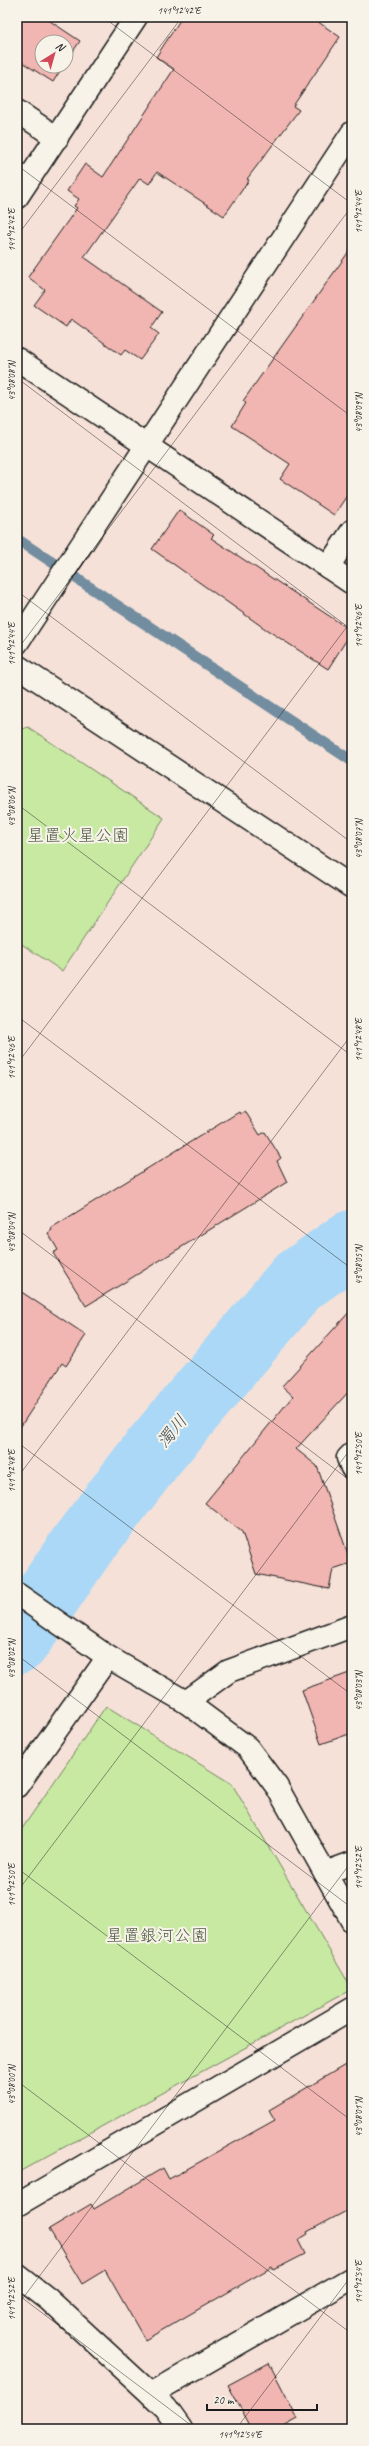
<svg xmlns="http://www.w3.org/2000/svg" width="369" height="2446" font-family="Caveat,'Klee One',sans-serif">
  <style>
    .green { fill: #c7e9a2; stroke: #72825f }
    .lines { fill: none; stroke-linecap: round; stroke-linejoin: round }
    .stream { stroke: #718d9f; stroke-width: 11 }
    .river { stroke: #aad8f6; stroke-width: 66 }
    .building { fill: #f2b6b2; stroke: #1c1c1c }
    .minor-casing { stroke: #1c1c1c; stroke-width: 25 }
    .minor { stroke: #f7f3e8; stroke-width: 22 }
    .ticks { fill: none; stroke: #1c1c1c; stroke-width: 1; stroke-opacity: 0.45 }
    .labels { text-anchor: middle; stroke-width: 4; stroke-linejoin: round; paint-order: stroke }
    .park-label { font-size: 17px; fill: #4f5a44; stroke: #f7f3e8 }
    .water-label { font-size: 18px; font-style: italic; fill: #47545d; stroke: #f7f3e8 }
    .neatline { fill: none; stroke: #1c1c1c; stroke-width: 1.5 }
    .ticks-label { font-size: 10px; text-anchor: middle; fill: #1c1c1c }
  </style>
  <rect width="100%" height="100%" fill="#f6e1d8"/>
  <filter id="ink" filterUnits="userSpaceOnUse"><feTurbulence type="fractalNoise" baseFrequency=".025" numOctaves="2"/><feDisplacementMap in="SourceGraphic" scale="8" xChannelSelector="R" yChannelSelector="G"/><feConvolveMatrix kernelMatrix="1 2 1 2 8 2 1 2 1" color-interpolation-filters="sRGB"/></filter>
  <g filter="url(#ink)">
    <!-- green -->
    <g class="green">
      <path d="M28,727L164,818L62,971L17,941V731Z"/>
      <path d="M106,1706L232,1784L352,1989L17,2173V1836Z"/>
    </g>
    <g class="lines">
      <!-- stream -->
      <path class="stream" d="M17,539L352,761"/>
      <!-- river -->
      <path class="river" d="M17,1641L81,1547L153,1453L297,1282L352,1243"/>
    </g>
    <!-- building -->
    <g class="building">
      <path d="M17,17H44L80,41L66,62V42H42V66H63L53,82L17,59Z"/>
      <path d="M182,17H311L340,37L293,106L299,110L247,179L249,180L224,216L157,172L149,184L140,178L84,257L162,312L151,328L159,334L140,360L125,350L121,355L71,319L66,327L34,305L45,290L28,277L77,208L74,206L79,199L67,191L85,164L103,177L174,69L156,57Z"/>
      <path d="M352,247V488L334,515L280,479L290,464L232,426L246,403L243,401Z"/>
      <path d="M179,510L214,535L211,538L352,631L328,669L264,628L152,549Z"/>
      <path d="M245,1111L260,1135L265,1132L281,1158L277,1161L287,1182L86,1306L53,1253L58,1250L48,1233L52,1230L51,1228L239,1112L240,1114Z"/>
      <path d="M17,1289L86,1335L66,1366L62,1363L17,1432Z"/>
      <path d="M352,1309V1388L296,1449L317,1466L351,1563L333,1569L329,1589L256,1574L242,1532L205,1503L293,1396L282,1386Z"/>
      <path d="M352,1672V1733L321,1744L302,1690Z"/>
      <path d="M352,2061V2208L307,2232L308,2234L298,2240L305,2254L274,2270L272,2267L145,2340L105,2270L82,2284L49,2229L91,2204L94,2209L163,2168L169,2179L275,2120L269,2110Z"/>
      <path d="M269,2363L298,2419L280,2429H252L228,2385Z"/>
    </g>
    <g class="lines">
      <!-- minor casing -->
      <g class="minor-casing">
        <g id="minor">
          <path d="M17,111L57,138"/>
          <path d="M17,197L136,17"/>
          <path d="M17,359L352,583"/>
          <path d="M328,567L352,531"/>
          <path d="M17,643L352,133"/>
          <path d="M17,666L352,887"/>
          <path d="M352,1454L348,1458L352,1468"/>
          <path d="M17,1594L108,1657L186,1702L248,1748L277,1787L352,1921"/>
          <path d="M186,1702L229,1671L352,1626"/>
          <path d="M17,1786L108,1657"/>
          <path d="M325,1873L352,1863"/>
          <path d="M17,2205L352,2009"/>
          <path d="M17,2275L48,2299L151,2394L166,2408L181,2429"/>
          <path d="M151,2394L352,2278"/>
        </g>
      </g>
      <!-- minor -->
      <use href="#minor" class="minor"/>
    </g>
  </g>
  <!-- ticks -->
  <path class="ticks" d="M103,17L352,204M17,165L352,417M17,236L182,17M17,378L352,630M17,591L352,843M17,650L352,206M17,804L352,1056M17,1016L352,1269M17,1064L352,620M17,1229L352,1482M17,1442L352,1695M17,1478L352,1034M17,1655L352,1908M17,1868L352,2121M17,1892L352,1447M17,2081L352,2334M17,2294L196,2429M17,2306L352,1861M236,2429L352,2275"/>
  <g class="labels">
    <!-- park labels -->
    <g class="park-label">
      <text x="78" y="841">星置火星公園</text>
      <text x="157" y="1941">星置銀河公園</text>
    </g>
    <!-- water labels -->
    <g class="water-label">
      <text transform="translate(172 1431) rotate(-50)" y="6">濁川</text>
    </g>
  </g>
  <!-- margin -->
  <rect width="369" height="2446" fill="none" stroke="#f7f3e8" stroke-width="44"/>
  <!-- north arrow -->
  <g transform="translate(54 54) rotate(37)"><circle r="19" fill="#f7f3e8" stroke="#9f9d96"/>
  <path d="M0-3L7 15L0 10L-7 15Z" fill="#d1495b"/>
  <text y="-6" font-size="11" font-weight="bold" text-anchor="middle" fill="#1c1c1c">N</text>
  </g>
  <!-- scale -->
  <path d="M207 2404v6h110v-6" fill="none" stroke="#1c1c1c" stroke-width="2"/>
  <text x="213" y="2404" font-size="12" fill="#1c1c1c" stroke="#f7f3e8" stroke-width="3" paint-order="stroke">20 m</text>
  <rect x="22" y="22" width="325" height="2402" class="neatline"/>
  <g class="ticks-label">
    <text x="179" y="14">141°12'42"E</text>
    <text transform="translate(358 212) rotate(-90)" y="4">141°12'44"E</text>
    <text transform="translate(11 230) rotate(-90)" y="4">141°12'42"E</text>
    <text transform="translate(11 381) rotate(-90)" y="4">43°08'08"N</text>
    <text transform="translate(358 413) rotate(-90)" y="4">43°08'09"N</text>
    <text transform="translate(358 626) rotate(-90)" y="4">141°12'46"E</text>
    <text transform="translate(11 644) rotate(-90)" y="4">141°12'44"E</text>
    <text transform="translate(11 807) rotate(-90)" y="4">43°08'06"N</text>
    <text transform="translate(358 839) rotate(-90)" y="4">43°08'07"N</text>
    <text transform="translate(358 1040) rotate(-90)" y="4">141°12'48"E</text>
    <text transform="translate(11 1058) rotate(-90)" y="4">141°12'46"E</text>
    <text transform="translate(11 1233) rotate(-90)" y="4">43°08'04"N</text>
    <text transform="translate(358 1265) rotate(-90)" y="4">43°08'05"N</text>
    <text transform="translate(358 1454) rotate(-90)" y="4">141°12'50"E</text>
    <text transform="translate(11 1471) rotate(-90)" y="4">141°12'48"E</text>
    <text transform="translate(11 1659) rotate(-90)" y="4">43°08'02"N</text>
    <text transform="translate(358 1691) rotate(-90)" y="4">43°08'03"N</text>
    <text transform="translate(358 1868) rotate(-90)" y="4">141°12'52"E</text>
    <text transform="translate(11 1885) rotate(-90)" y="4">141°12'50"E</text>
    <text transform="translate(11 2085) rotate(-90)" y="4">43°08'00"N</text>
    <text transform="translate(358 2117) rotate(-90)" y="4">43°08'01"N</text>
    <text transform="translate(358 2282) rotate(-90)" y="4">141°12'54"E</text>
    <text transform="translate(11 2299) rotate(-90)" y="4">141°12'52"E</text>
    <text x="240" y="2438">141°12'54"E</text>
  </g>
</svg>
